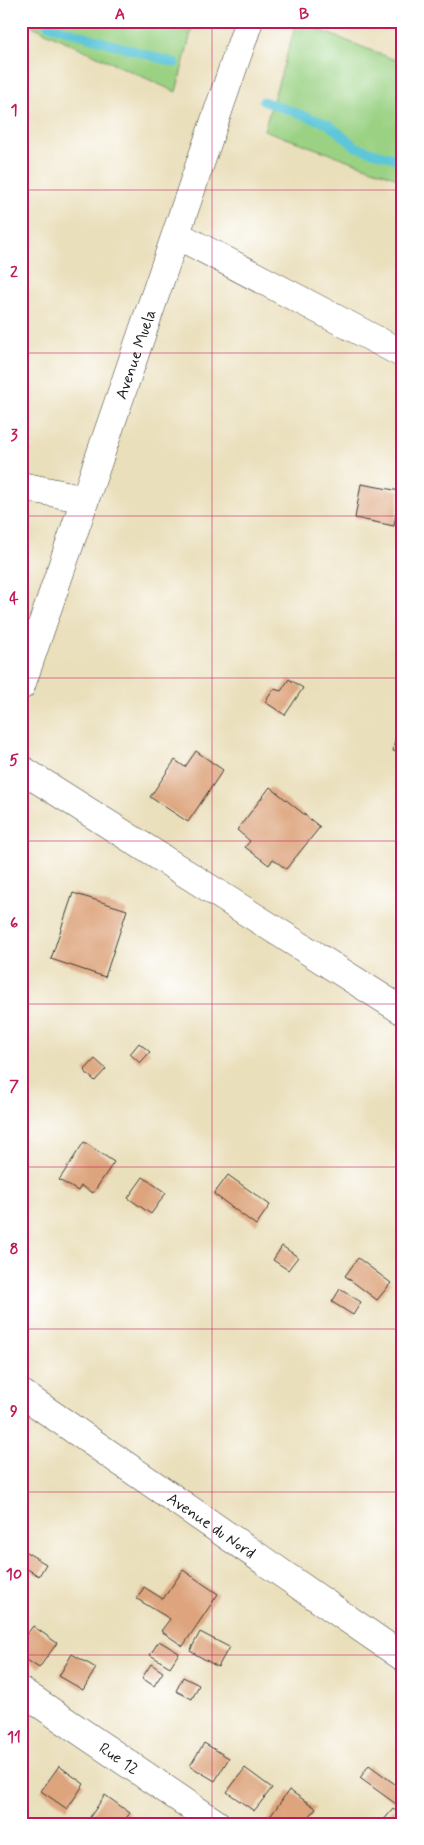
<svg xmlns="http://www.w3.org/2000/svg" width="424" height="1845" font-family="Mynerve,sans-serif">
  <style>
    .green { fill: #9ad183; stroke: #5b7650 }
    .lines { fill: none; stroke-linecap: round; stroke-linejoin: round }
    .stream { stroke: #5dc6d9; stroke-width: 9 }
    .building { fill: #dda47d }
    .minor-casing { stroke: #3b3934; stroke-width: 29 }
    .minor { stroke: #fff; stroke-width: 28 }
    .grid { fill: none; stroke: #c2185b; stroke-width: 1; stroke-opacity: 0.55 }
    .labels { text-anchor: middle; stroke-width: 5; stroke-linejoin: round; paint-order: stroke }
    .street-label { font-size: 16px; fill: #1c1c1c; stroke: #fff }
    .neatline { fill: none; stroke: #c2185b; stroke-width: 2 }
    .grid-label { font-size: 16px; text-anchor: middle; font-weight: bold; fill: #c2185b }
  </style>
  <rect width="100%" height="100%" fill="#fff"/>
  <filter id="ink" filterUnits="userSpaceOnUse"><feTurbulence type="fractalNoise" baseFrequency=".02" numOctaves="2"/><feDisplacementMap in="SourceGraphic" scale="10" xChannelSelector="R" yChannelSelector="G"/><feConvolveMatrix kernelMatrix="1 2 1 2 8 2 1 2 1" color-interpolation-filters="sRGB"/></filter>
  <filter id="wash" filterUnits="userSpaceOnUse"><feTurbulence type="fractalNoise" baseFrequency=".0096" numOctaves="4" result="noise"/><feDisplacementMap in="SourceGraphic" scale="20" xChannelSelector="R" yChannelSelector="G"/><feGaussianBlur stdDeviation="1.12" result="paint"/><feColorMatrix in="noise" values="0 0 0 0 0 0 0 0 0 0 0 0 0 0 0 0 0 1.4 0 .05"/><feComposite in="paint" operator="in"/></filter>
  <g filter="url(#wash)">
    <rect width="100%" height="100%" fill="#eadfbb"/>
    <!-- green -->
    <g class="green">
      <path d="M21,21H194L176,92Z"/>
      <path d="M297,21L403,63V180L264,130Z"/>
    </g>
    <g class="lines">
      <!-- stream -->
      <g class="stream">
        <path d="M49,21L48,25L175,63"/>
        <path d="M263,101L328,124L356,147L403,161"/>
      </g>
    </g>
    <g id="blocks">
      <!-- building -->
      <g class="building">
        <path d="M361,484L400,491L394,526L355,518Z"/>
        <path d="M289,679L303,688L285,715L265,702L274,689L281,691Z"/>
        <path d="M398,724L403,725V753L393,751Z"/>
        <path d="M196,751L223,770L188,822L150,797L175,760L185,767Z"/>
        <path d="M270,787L320,827L286,869L273,859L269,865L245,847L250,841L237,830Z"/>
        <path d="M73,893L127,910L105,977L51,959Z"/>
        <path d="M139,1043L150,1052L140,1063L130,1054Z"/>
        <path d="M95,1059L106,1069L95,1081L84,1071Z"/>
        <path d="M84,1142L114,1162L93,1193L81,1186L78,1191L59,1180Z"/>
        <path d="M228,1175L270,1205L256,1225L214,1194Z"/>
        <path d="M143,1177L166,1193L151,1214L128,1198Z"/>
        <path d="M282,1246L298,1257L288,1270L273,1260Z"/>
        <path d="M358,1258L391,1283L377,1300L345,1276Z"/>
        <path d="M340,1289L361,1302L353,1315L332,1302Z"/>
        <path d="M21,1549L46,1564L39,1576L24,1567L21,1570Z"/>
        <path d="M183,1570L218,1594L183,1646L161,1631L170,1619L137,1599L144,1587L163,1599Z"/>
        <path d="M33,1626L57,1643L39,1668L21,1656V1642Z"/>
        <path d="M200,1632L229,1647L218,1667L190,1651Z"/>
        <path d="M159,1641L179,1653L170,1667L150,1655Z"/>
        <path d="M72,1654L96,1668L83,1690L59,1676Z"/>
        <path d="M151,1664L163,1672L154,1686L142,1678Z"/>
        <path d="M183,1677L199,1685L192,1699L176,1691Z"/>
        <path d="M204,1743L229,1758L215,1781L190,1766Z"/>
        <path d="M369,1765L403,1790V1809L360,1778Z"/>
        <path d="M59,1766L84,1784L67,1809L41,1791Z"/>
        <path d="M245,1768L272,1788L254,1811L227,1792Z"/>
        <path d="M289,1790L316,1808L304,1824H271L267,1821Z"/>
        <path d="M105,1795L130,1813L122,1824H93L88,1820Z"/>
        <path d="M393,1809L403,1817V1824H384L382,1822Z"/>
      </g>
    </g>
  </g>
  <g filter="url(#ink)">
    <use href="#blocks" fill-opacity="0" stroke="#3b3934" stroke-width="1"/>
    <g class="lines">
      <!-- minor casing -->
      <g class="minor-casing">
        <g id="minor">
          <path d="M177,235L403,354"/>
          <path d="M21,486L85,499"/>
          <path id="s1" d="M21,686L249,21"/>
          <path d="M21,769L403,1011"/>
          <path id="s2" d="M21,1393L403,1657"/>
          <path id="s3" d="M21,1691L217,1824"/>
        </g>
      </g>
      <!-- minor -->
      <use href="#minor" class="minor"/>
    </g>
  </g>
  <!-- grid -->
  <path class="grid" d="M212,21V1824M21,190H403M21,353H403M21,516H403M21,678H403M21,841H403M21,1004H403M21,1167H403M21,1329H403M21,1492H403M21,1655H403"/>
  <g class="labels">
    <!-- street labels -->
    <g class="street-label">
      <text dy="6" stroke="none"><textPath href="#s1" startOffset="351">Avenue Muela</textPath></text>
      <text dy="6" stroke="none"><textPath href="#s2" startOffset="232">Avenue du Nord</textPath></text>
      <text dy="6" stroke="none"><textPath href="#s3" startOffset="119">Rue 12</textPath></text>
    </g>
  </g>
  <!-- margin -->
  <rect width="424" height="1845" fill="none" stroke="#fff" stroke-width="55"/>
  <rect x="28" y="28" width="368" height="1790" class="neatline"/>
  <g class="grid-label">
    <text x="120" y="19">A</text>
    <text x="304" y="19">B</text>
    <text x="14" y="115">1</text>
    <text x="14" y="277">2</text>
    <text x="14" y="440">3</text>
    <text x="14" y="603">4</text>
    <text x="14" y="765">5</text>
    <text x="14" y="928">6</text>
    <text x="14" y="1091">7</text>
    <text x="14" y="1254">8</text>
    <text x="14" y="1416">9</text>
    <text x="14" y="1579">10</text>
    <text x="14" y="1742">11</text>
  </g>
</svg>
